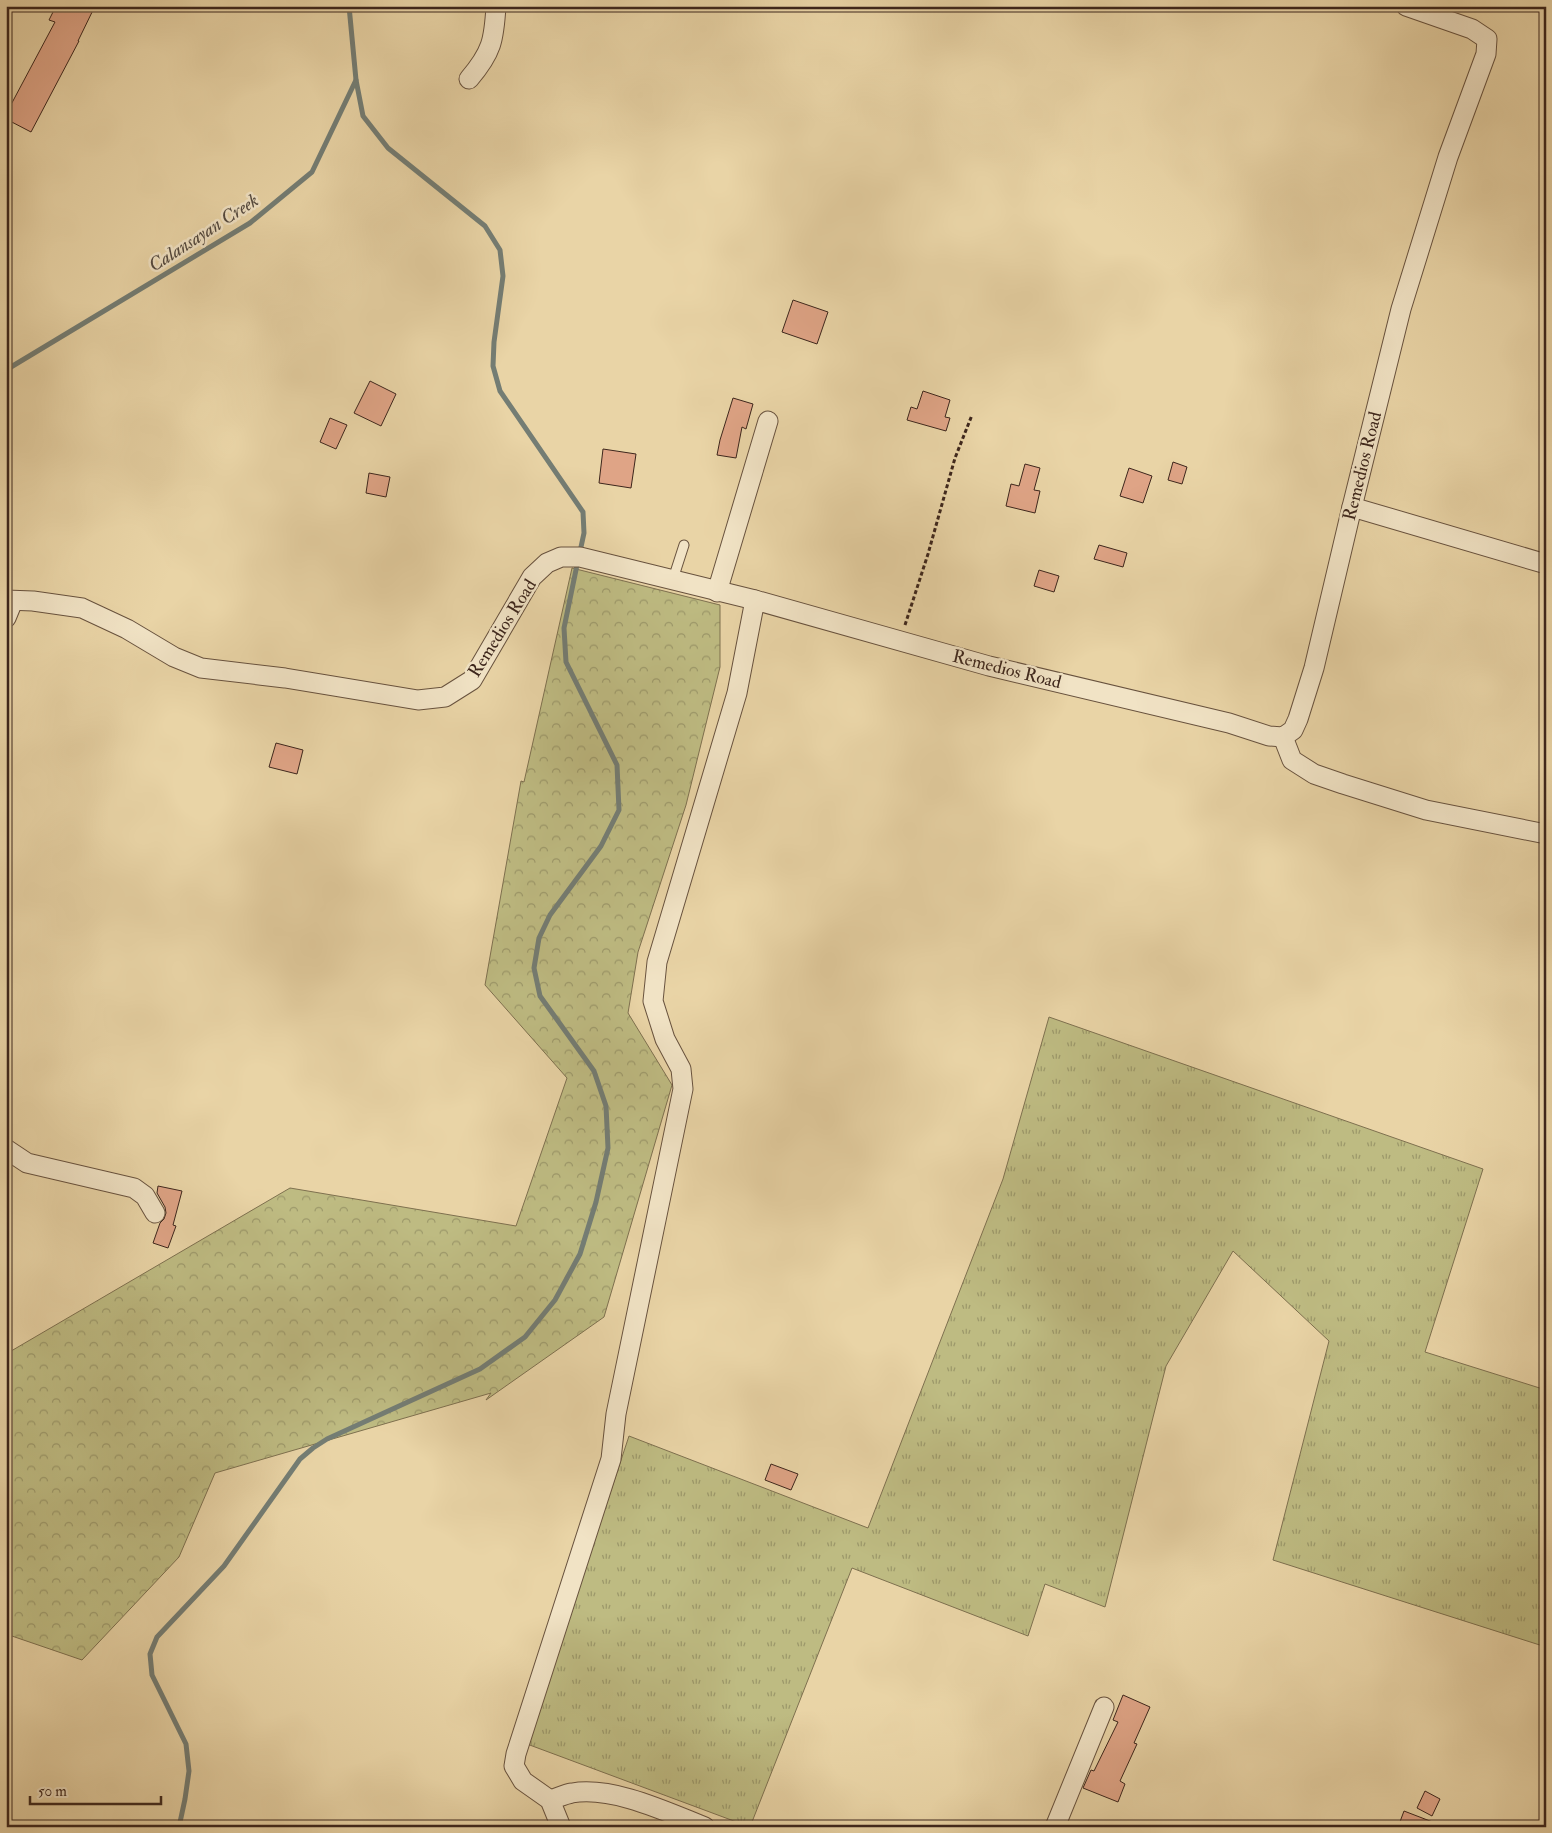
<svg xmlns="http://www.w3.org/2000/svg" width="1552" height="1833" font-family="'IM FELL Double Pica',serif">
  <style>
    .grass { fill: url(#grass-tufts); stroke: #7e704f }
    .forest { fill: url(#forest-crowns); stroke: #7e704f }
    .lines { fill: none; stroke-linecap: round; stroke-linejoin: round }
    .stream { stroke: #747d74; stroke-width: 5 }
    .building { fill: #dfa486; stroke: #3d261c }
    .lane-casing { stroke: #68523e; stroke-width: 11 }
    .street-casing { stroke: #68523e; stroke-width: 21 }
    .path { stroke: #3d261c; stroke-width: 3; stroke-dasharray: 4 2.5; stroke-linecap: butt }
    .lane { stroke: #f1e3c5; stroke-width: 9 }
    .street { stroke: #f1e3c5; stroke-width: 19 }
    .labels { text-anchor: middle; stroke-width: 5; stroke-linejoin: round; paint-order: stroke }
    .street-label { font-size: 18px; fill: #3d261c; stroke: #f1e3c5 }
    .water-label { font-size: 19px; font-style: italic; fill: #544a40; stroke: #f1e3c5 }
  </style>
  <defs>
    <pattern id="grass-tufts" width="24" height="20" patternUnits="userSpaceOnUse" patternTransform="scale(1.25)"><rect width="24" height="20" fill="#bebb82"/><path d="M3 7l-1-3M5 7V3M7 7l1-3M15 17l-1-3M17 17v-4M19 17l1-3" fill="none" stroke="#9c986a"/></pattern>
    <pattern id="forest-crowns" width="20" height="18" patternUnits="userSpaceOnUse" patternTransform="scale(1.25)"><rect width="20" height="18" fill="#bebb82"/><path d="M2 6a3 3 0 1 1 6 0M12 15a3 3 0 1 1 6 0" fill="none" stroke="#9c986a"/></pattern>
  </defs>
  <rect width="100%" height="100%" fill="#e9d4a6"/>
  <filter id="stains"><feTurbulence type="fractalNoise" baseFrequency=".004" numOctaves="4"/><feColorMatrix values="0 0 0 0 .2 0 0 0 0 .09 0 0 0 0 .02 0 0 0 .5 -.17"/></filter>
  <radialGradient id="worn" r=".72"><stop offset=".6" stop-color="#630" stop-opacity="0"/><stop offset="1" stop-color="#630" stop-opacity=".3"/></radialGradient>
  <!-- grass -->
  <path class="grass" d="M1049,1017L1483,1169L1425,1352L1546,1390V1647L1273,1560L1329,1341L1233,1251L1166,1366L1105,1607L1045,1584L1028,1636L852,1568L750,1827L527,1744L629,1436L868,1528L1003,1179Z"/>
  <!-- forest -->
  <path class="forest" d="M572,568L720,605V667L686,805L638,952L628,1013L672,1085L604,1317L486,1400L491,1393L215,1473L179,1557L82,1660L6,1634V1354L290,1188L516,1226L567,1078L485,985L521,781L524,782Z"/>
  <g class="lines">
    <!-- stream -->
    <g class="stream">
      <path d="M356,80L363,116L388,148L485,226L500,250L503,276L494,342L493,366L500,391L583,512L584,533L581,547"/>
      <path d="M6,370L250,223L312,172L356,80L349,6"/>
      <path d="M179,1827L185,1799L189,1771L186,1744L152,1675L150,1654L157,1637L224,1566L300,1459L313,1448L327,1439L480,1369L525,1337L555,1300L580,1254L596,1202L608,1148L606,1106L594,1071L540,996L534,968L539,938L550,915L601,846L619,810L617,765L566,662L564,628L577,565"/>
    </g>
  </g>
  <!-- building -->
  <g class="building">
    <path d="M56,6H95L78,41H79L31,132L6,119V114L55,22L49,20Z"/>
    <path d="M793,300L828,312L817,344L782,332Z"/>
    <path d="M370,381L396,394L381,426L354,413Z"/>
    <path d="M923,391L950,400L945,417L950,418L946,431L907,420L911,407L917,409Z"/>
    <path d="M733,398L753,404L746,429L742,427L736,458L717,455L720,440Z"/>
    <path d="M330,418L347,425L336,449L320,442Z"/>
    <path d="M603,449L636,454L631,488L599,483Z"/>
    <path d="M1173,462L1187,467L1182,484L1168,480Z"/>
    <path d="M1025,464L1040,468L1034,490L1040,491L1035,513L1006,506L1011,484L1019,486Z"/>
    <path d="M1129,468L1152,476L1143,503L1120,496Z"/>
    <path d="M369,473L390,477L386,497L366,493Z"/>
    <path d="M1099,545L1127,553L1123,567L1094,559Z"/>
    <path d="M1039,570L1059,576L1054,592L1034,586Z"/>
    <path d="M276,743L303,750L297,774L269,767Z"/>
    <path d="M158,1186L182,1191L173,1225L176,1226L168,1248L153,1243L160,1223L164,1219L166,1213L165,1207L157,1193Z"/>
    <path d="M771,1464L798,1474L791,1490L765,1480Z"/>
    <path d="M1123,1695L1150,1707L1134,1743L1137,1744L1120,1781L1125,1784L1118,1802L1083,1788L1091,1770L1094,1771L1118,1722L1113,1720Z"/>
    <path d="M1425,1791L1440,1799L1432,1816L1417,1808Z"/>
    <path d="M1404,1811L1443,1826V1827H1398Z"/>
  </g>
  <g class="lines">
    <!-- lane casing -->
    <g class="lane-casing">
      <path id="lane" d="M673,579L684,545"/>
    </g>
    <!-- street casing -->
    <g class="street-casing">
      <g id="street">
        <path d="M469,79C492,52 494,40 496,6"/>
        <path d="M1352,507L1546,564"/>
        <path d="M717,592L768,421"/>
        <path d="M6,600L33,601L82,608L127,629L174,657L201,668L285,678L418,700L445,697L472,680L532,577L547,563L561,557H580L755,600L989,666L1229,723L1269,736L1283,737L1293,730L1298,719L1314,668L1352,507L1401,309L1448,157L1486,54L1487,39L1472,29L1406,6"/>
        <path d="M6,618L13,601"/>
        <path d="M1283,737L1292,760L1314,774L1343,784L1426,810L1546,834"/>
        <path d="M6,1149L27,1163L134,1188L145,1196L155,1213"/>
        <path d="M550,1800C557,1798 565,1794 572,1793C613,1786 667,1812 705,1827"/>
        <path d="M561,1827L550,1800L523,1781L514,1766L516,1754L611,1459L616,1414L683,1089L681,1069L665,1039L653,1001L657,962L737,693L755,600"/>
        <path d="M1055,1827L1104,1707"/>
      </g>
    </g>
    <!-- path -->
    <path class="path" d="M905,625L928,554L955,458L972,415"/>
    <!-- lane -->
    <use href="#lane" class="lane"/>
    <!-- street -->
    <use href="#street" class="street"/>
  </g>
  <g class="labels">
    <!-- street labels -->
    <g class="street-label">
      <text transform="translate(1362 466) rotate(-76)" y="6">Remedios Road</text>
      <text transform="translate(502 628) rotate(-58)" y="6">Remedios Road</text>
      <text transform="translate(1007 669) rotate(14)" y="6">Remedios Road</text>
    </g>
    <!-- water labels -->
    <g class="water-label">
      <text transform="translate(203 232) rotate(-33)" y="7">Calansayan Creek</text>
    </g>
  </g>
  <!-- margin -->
  <rect width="1552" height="1833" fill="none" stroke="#e9d4a6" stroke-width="25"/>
  <rect x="8" y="8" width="1537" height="1818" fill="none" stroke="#3d261c" stroke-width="2.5"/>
  <rect x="12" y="12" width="1527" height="1808" fill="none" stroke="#3d261c"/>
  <!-- scale -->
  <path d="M30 1796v8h131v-8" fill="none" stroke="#3d261c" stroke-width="2.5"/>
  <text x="38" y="1796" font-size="15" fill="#3d261c" stroke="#f1e3c5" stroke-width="4" paint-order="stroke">50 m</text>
  <rect width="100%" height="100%" filter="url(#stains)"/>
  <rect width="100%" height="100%" fill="url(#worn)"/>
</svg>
